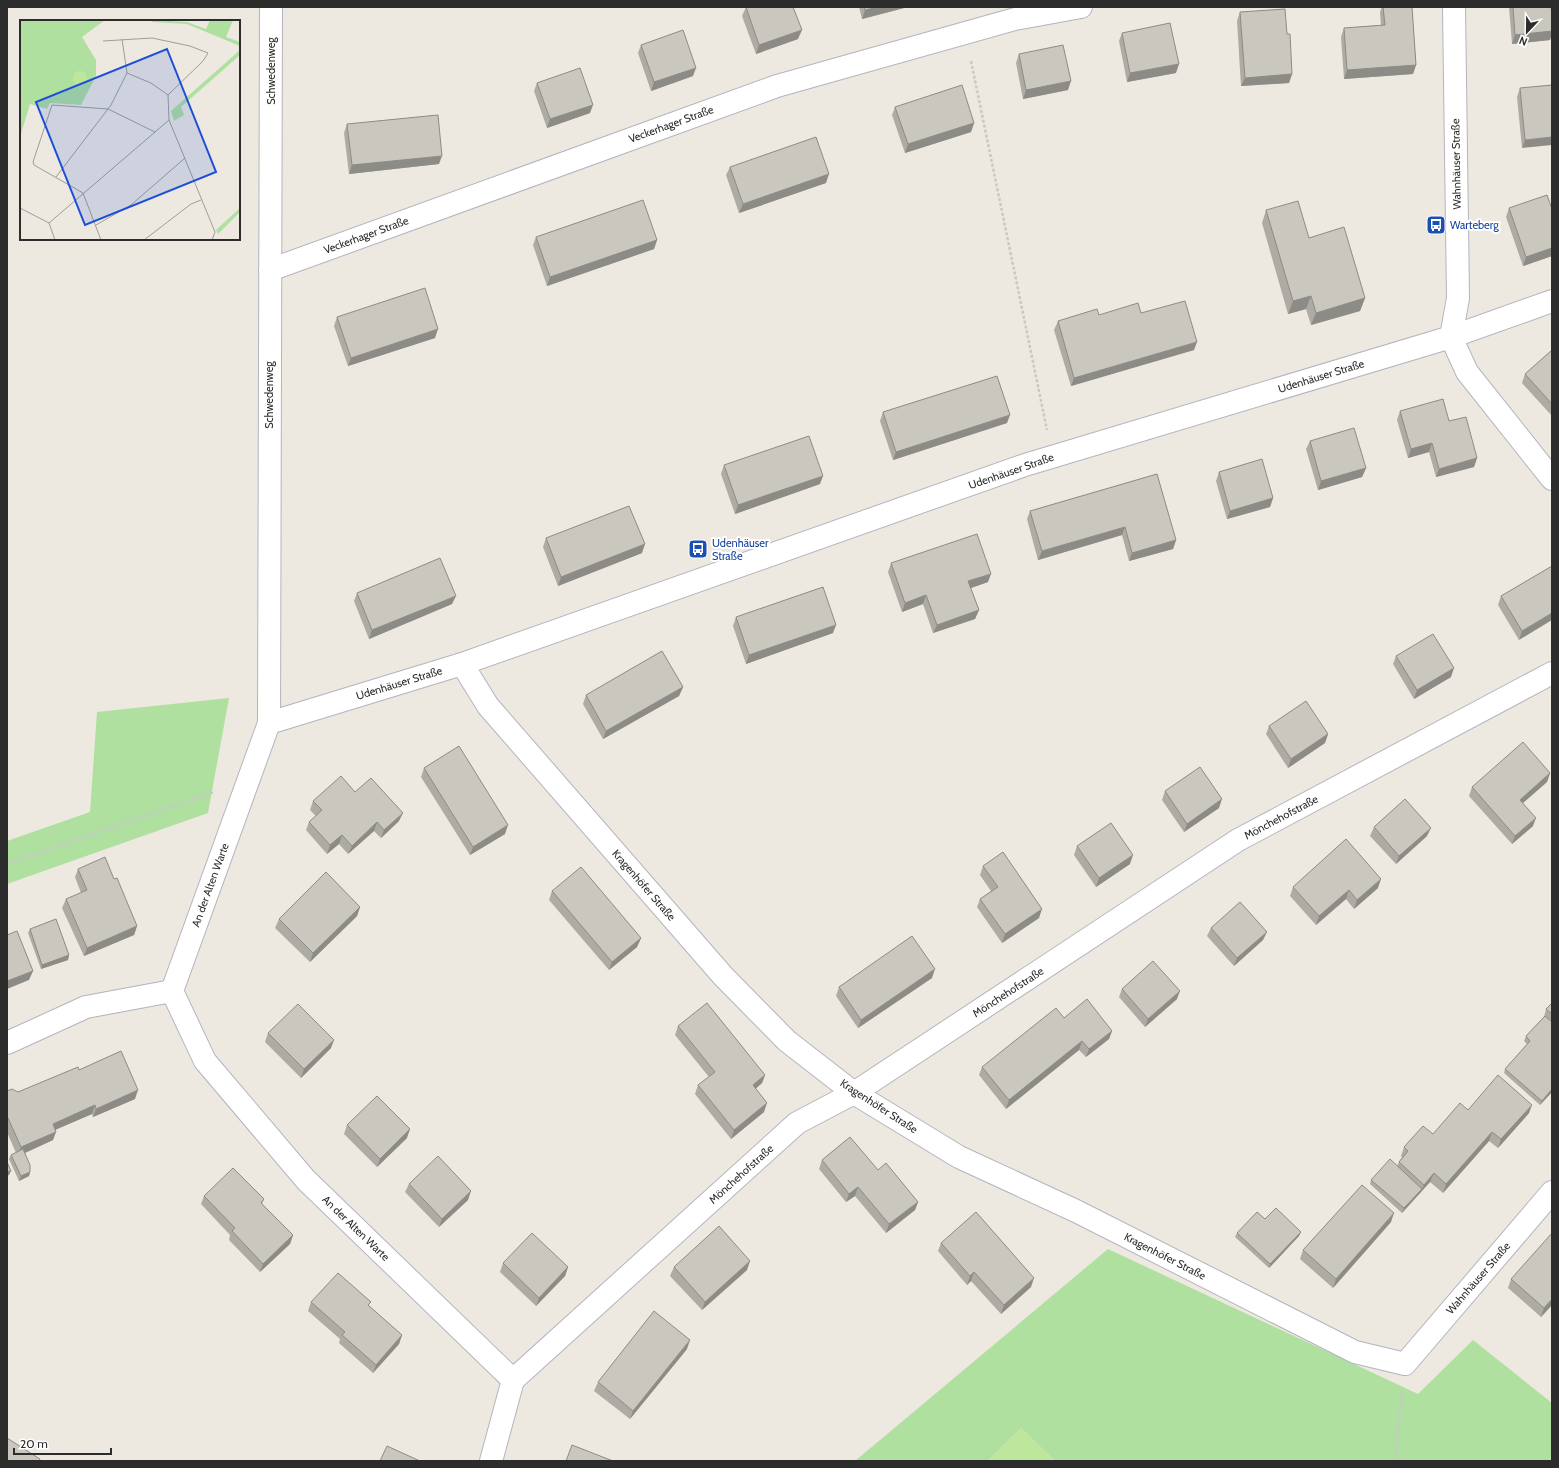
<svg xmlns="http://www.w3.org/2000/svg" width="1559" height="1468" font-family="Cabin,sans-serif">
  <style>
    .green { fill: #afe0a0 }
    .pitch { fill: #bfe69d }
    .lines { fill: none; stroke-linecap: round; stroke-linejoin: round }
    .minor-casing { stroke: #b3b4bf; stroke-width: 24 }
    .path { stroke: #c8c8c8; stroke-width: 2.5; stroke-dasharray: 3 2; stroke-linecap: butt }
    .minor { stroke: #fff; stroke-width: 22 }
    .wall { fill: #adaba3 }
    .shaded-wall { fill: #8d8b85 }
    .building { fill: #c9c7be; stroke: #8d8b85 }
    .labels { text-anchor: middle; stroke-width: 4; stroke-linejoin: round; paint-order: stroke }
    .street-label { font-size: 11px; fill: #2c2c2c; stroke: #fff }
    .transit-label { font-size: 11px; fill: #164399; stroke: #fff; text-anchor: start }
    .inset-road { fill: none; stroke: #a09d98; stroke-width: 1 }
    .view { fill: #1d4ed8; fill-opacity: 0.15; stroke: #1d4ed8; stroke-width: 2 }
    .inset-edge { fill: none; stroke: #2c2c2c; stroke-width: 2 }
  </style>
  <rect width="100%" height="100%" fill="#ede9e0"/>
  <!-- green -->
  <g class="green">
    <path d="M229,698L208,813L7,884V841L90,812L97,712Z"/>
    <path d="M1108,1249L1418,1394L1473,1340L1552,1403V1461H1055L1021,1428L988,1461H855Z"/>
  </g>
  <!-- pitch -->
  <path class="pitch" d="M1021,1428L1055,1461H988Z"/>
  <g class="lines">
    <!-- minor casing -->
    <g class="minor-casing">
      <g id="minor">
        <path d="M271,7L269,723L172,991L205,1061L306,1180L513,1380"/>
        <path d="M1454,7L1458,298L1451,337L1467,372L1552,479"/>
        <path d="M270,270L777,86L1015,19L1081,7"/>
        <path d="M462,664L488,706L723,976L787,1041L854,1093L959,1157L1076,1211L1355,1352L1405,1364L1552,1192"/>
        <path d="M269,723L462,664L1025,465L1451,337L1552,301"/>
        <path d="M7,1043L86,1007L172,991"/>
        <path d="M513,1380L797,1123L854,1093L1238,840L1552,673"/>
        <path d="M491,1461L513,1380"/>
      </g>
    </g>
    <!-- path -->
    <g class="path">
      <path d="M971,61L1047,430"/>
      <path d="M7,864L214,792"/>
      <path d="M1395,1461L1402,1392"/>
    </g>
    <!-- minor -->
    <use href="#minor" class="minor"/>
  </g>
  <!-- wall -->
  <g class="wall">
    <path d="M746,7L798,39L756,54L742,16Z"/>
    <path d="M859,7H904V8L862,19Z"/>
    <path d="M1382,7H1412L1416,65L1413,74L1344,79L1341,37L1344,28L1381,25L1380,12Z"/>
    <path d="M1509,7H1551L1550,40L1512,44Z"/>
    <path d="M1240,12L1292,74L1289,83L1241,86L1237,21Z"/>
    <path d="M1122,33L1176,73L1127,82L1119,41Z"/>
    <path d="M641,45L693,76L651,91L638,53Z"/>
    <path d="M1019,54L1068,90L1023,99L1016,63Z"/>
    <path d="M537,83L590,113L547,128L534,91Z"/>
    <path d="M1552,85L1522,148L1517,97L1520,88Z"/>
    <path d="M895,107L974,123L971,132L905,153L892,115Z"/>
    <path d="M347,124L439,164L349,174L344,133Z"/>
    <path d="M730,167L826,183L739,213L726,175Z"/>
    <path d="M1509,208L1552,209V256L1523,266L1506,217Z"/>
    <path d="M1266,210L1309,238L1365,298L1360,311L1311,325L1306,309L1288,314L1262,223Z"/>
    <path d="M536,237L657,240L654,249L547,286L533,245Z"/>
    <path d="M1141,313L1194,350L1071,386L1054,330L1058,321L1099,315Z"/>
    <path d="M337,317L435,338L348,366L334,326Z"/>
    <path d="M1552,350V416L1522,383L1525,374Z"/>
    <path d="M1400,411L1449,421L1477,458L1474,467L1436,477L1429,452L1408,458L1397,420Z"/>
    <path d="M883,412L1007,423L893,460L880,421Z"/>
    <path d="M1310,441L1366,468L1362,477L1318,490L1306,449Z"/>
    <path d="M724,465L820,484L735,514L721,474Z"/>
    <path d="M1219,472L1273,498L1270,507L1227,519L1216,481Z"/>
    <path d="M1157,474L1176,540L1173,549L1129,561L1122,535L1038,560L1027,519L1030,511Z"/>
    <path d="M546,538L642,553L558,586L543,547Z"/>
    <path d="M891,563L988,582L971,588L979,610L975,619L933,633L923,604L902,612L888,572Z"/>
    <path d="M1552,566L1519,640L1498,605L1501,596Z"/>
    <path d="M357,593L452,604L369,639L354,601Z"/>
    <path d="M736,617L833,633L746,664L733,626Z"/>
    <path d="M1396,656L1451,677L1414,699L1393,664Z"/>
    <path d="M683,687L679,696L603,739L583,704L586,695Z"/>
    <path d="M1269,726L1328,734L1325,743L1288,768L1266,734Z"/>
    <path d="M424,768L505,834L470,855L421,777Z"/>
    <path d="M1550,773L1547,782L1523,803L1533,826L1512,844L1469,796L1472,787Z"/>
    <path d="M1165,791L1219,808L1184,832L1162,800Z"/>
    <path d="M355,792L399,821L381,838L374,831L348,854L339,844L327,854L306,830L309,822L316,816L310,810L313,801Z"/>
    <path d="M1374,827L1427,836L1396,864L1370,836Z"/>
    <path d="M1077,846L1130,864L1096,887L1074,855Z"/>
    <path d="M983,866L1039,918L1002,943L977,907L980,899L991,891L980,875Z"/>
    <path d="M78,869L114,879L137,926L134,935L84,956L62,908L66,899L81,893L75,877Z"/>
    <path d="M1293,887L1378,888L1354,909L1346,899L1316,925L1290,896Z"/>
    <path d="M552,891L641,938L637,947L609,970L549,900Z"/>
    <path d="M360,907L357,916L310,962L275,928L279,919Z"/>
    <path d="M1211,928L1263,940L1234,966L1207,936Z"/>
    <path d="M30,929L69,955L68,960L41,969L28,933Z"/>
    <path d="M932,978L858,1028L836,996L839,987Z"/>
    <path d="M1122,989L1177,999L1145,1027L1119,997Z"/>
    <path d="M1552,1003V1092L1540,1105L1504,1073L1505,1069L1527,1044L1524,1041L1526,1036L1544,1017L1546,1009Z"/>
    <path d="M1064,1018L1112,1031L1109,1039L1086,1057L1079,1050L1006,1109L979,1075L982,1067Z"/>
    <path d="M678,1026L765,1075L762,1083L756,1088L764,1112L731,1139L695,1094L698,1085L709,1077L675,1035Z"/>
    <path d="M268,1033L331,1048L301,1078L265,1042Z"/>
    <path d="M79,1070L135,1099L93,1117L92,1114L55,1130L53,1140L25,1153L30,1172L29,1176L19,1181L9,1159L11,1155L16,1153L7,1132V1091L18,1092Z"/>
    <path d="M1468,1110L1529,1113L1498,1148L1489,1141L1443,1193L1430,1182L1402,1213L1370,1184L1371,1180L1397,1166L1399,1162L1402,1157L1401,1156L1404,1147L1433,1134Z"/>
    <path d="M347,1125L407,1138L377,1167L344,1134Z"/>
    <path d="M822,1160L878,1170L918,1202L915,1210L886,1233L855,1196L846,1202L819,1169Z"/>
    <path d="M409,1184L468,1200L439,1227L405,1192Z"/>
    <path d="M204,1196L264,1199L262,1204L293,1235L290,1244L260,1272L229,1240L230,1235L201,1204Z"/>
    <path d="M1265,1219L1299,1236L1269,1268L1235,1237L1237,1233Z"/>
    <path d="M1391,1222L1333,1288L1300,1259L1303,1250Z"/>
    <path d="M941,1243L1031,1287L1001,1314L971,1281L967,1285L938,1251Z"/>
    <path d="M503,1263L568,1267L565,1276L536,1306L500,1272Z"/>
    <path d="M674,1267L747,1270L702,1310L670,1276Z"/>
    <path d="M1511,1279L1552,1305L1541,1317L1508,1288Z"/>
    <path d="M311,1302L369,1306L402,1335L399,1344L373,1373L339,1343L340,1339L308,1311Z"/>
    <path d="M687,1349L630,1419L594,1391L598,1382Z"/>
  </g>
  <!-- shaded-wall -->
  <g class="shaded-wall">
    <path d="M878,7H904V8L862,19L865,10Z"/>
    <path d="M802,30L798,39L756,54L759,45Z"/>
    <path d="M1552,31V35L1550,40L1512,44L1515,35Z"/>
    <path d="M1179,64L1176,73L1127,82L1130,73Z"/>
    <path d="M1416,65L1413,74L1344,79L1347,70Z"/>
    <path d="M696,68L693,76L651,91L654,82Z"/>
    <path d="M1292,74L1289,83L1241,86L1245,78Z"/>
    <path d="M1071,81L1068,90L1023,99L1026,90Z"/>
    <path d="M593,105L590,113L547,128L550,119Z"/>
    <path d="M974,123L971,132L905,153L908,144Z"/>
    <path d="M1552,137V145L1522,148L1525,140Z"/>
    <path d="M442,156L439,164L349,174L352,165Z"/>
    <path d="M829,174L826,183L739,213L743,204Z"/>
    <path d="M657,240L654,249L547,286L550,277Z"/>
    <path d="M1552,248V256L1523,266L1526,257Z"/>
    <path d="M1311,296L1306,309L1288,314L1293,301Z"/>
    <path d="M1365,298L1360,311L1311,325L1316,313Z"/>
    <path d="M438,329L435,338L348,366L351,358Z"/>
    <path d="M1197,342L1194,350L1071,386L1074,378Z"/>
    <path d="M1010,415L1007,423L893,460L896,452Z"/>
    <path d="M1432,443L1429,452L1408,458L1411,449Z"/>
    <path d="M1477,458L1474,467L1436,477L1439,469Z"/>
    <path d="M1366,468L1362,477L1318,490L1321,481Z"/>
    <path d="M823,476L820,484L735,514L738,505Z"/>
    <path d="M1273,498L1270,507L1227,519L1230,511Z"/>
    <path d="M1125,527L1122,535L1038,560L1042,551Z"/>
    <path d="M1176,540L1173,549L1129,561L1132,553Z"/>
    <path d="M645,544L642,553L558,586L561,577Z"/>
    <path d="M991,574L988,582L965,590L968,581Z"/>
    <path d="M926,595L923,604L902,612L905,603Z"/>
    <path d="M456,596L452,604L369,639L372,630Z"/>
    <path d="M979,610L975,619L933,633L937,625Z"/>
    <path d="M1552,613V620L1519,640L1522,631Z"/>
    <path d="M836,625L833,633L746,664L749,655Z"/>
    <path d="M1454,668L1451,677L1414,699L1417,690Z"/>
    <path d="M683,687L679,696L603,739L606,731Z"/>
    <path d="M1328,734L1325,743L1288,768L1291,759Z"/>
    <path d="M1550,773L1547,782L1517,808L1520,800Z"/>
    <path d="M1222,799L1219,808L1184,832L1187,824Z"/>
    <path d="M403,813L399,821L381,838L384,830Z"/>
    <path d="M1536,818L1533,826L1512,844L1515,836Z"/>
    <path d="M377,822L374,831L348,854L352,846Z"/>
    <path d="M508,825L505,834L470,855L473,847Z"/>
    <path d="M1431,828L1427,836L1396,864L1399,856Z"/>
    <path d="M342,835L339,844L327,854L330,845Z"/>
    <path d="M1133,855L1130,864L1096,887L1099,878Z"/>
    <path d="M1381,879L1378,888L1354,909L1357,900Z"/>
    <path d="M1349,890L1346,899L1316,925L1319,916Z"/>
    <path d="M360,907L357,916L310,962L313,953Z"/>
    <path d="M1042,909L1039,918L1002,943L1005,934Z"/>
    <path d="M137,926L134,935L84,956L87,948Z"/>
    <path d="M1267,932L1263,940L1234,966L1237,958Z"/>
    <path d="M641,938L637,947L609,970L612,962Z"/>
    <path d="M69,955L68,960L41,969L42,965Z"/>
    <path d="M935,969L932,978L858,1028L861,1020Z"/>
    <path d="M33,971L29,980L7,989V981Z"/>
    <path d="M1180,991L1177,999L1145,1027L1148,1019Z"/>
    <path d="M1112,1031L1109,1039L1086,1057L1089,1049Z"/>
    <path d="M334,1040L331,1048L301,1078L304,1069Z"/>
    <path d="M1082,1041L1079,1050L1006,1109L1009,1100Z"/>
    <path d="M765,1075L762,1083L750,1094L753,1085Z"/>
    <path d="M1552,1089V1092L1540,1105L1542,1101Z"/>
    <path d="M138,1090L135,1099L93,1117L96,1109Z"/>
    <path d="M767,1103L764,1112L731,1139L734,1130Z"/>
    <path d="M95,1105L92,1114L50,1132L53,1124Z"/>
    <path d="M1532,1105L1529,1113L1498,1148L1501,1139Z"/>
    <path d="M410,1129L407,1138L377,1167L380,1159Z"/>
    <path d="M56,1132L53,1140L18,1156L21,1147Z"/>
    <path d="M1492,1132L1489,1141L1443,1193L1446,1184Z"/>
    <path d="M11,1171L9,1175L7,1176V1172Z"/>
    <path d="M30,1172L29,1176L19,1181L21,1176Z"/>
    <path d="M1434,1173L1430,1182L1402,1213L1404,1208L1422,1189L1424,1185Z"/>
    <path d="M858,1187L855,1196L846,1202L849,1194Z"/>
    <path d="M471,1191L468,1200L439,1227L442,1219Z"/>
    <path d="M918,1202L915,1210L886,1233L889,1224Z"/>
    <path d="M1394,1213L1391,1222L1333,1288L1336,1279Z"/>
    <path d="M1301,1232L1299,1236L1269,1268L1270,1264Z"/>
    <path d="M293,1235L290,1244L260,1272L263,1264Z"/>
    <path d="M750,1261L747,1270L702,1310L705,1302Z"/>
    <path d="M568,1267L565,1276L536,1306L539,1298Z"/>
    <path d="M974,1272L971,1281L967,1285L970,1276Z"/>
    <path d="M1034,1278L1031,1287L1001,1314L1004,1305Z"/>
    <path d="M1552,1299V1305L1541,1317L1544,1308Z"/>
    <path d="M402,1335L399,1344L373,1373L376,1365Z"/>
    <path d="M690,1340L687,1349L630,1419L633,1411Z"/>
  </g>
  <!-- building -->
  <g class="building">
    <path d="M746,7H793L802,30L759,45Z"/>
    <path d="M864,7H878L865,10Z"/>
    <path d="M1383,7H1412L1416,65L1347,70L1344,28L1385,25Z"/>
    <path d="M1513,7H1551L1552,16V31L1515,35Z"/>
    <path d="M1285,9L1287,34H1290L1292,74L1245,78L1240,12Z"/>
    <path d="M1170,23L1179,64L1130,73L1122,33Z"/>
    <path d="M683,30L696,68L654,82L641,45Z"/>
    <path d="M1063,45L1071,81L1026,90L1019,54Z"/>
    <path d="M580,68L593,105L550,119L537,83Z"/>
    <path d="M962,85L974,123L908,144L895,107Z"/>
    <path d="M1552,85V137L1525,140L1520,88Z"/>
    <path d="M438,115L442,156L352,165L347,124Z"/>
    <path d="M816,137L829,174L743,204L730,167Z"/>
    <path d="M1547,195L1552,209V248L1526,257L1509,208Z"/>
    <path d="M643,200L657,240L550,277L536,237Z"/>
    <path d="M1298,201L1309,238L1344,227L1365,298L1316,313L1311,296L1293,301L1266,210Z"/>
    <path d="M425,288L438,329L351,358L337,317Z"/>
    <path d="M1185,301L1197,342L1074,378L1058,321L1097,309L1099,315L1138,303L1141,313Z"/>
    <path d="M1552,350V404L1525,374Z"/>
    <path d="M997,376L1010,415L896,452L883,412Z"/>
    <path d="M1443,399L1449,421L1466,417L1477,458L1439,469L1432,443L1411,449L1400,411Z"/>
    <path d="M1354,428L1366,468L1321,481L1310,441Z"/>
    <path d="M809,436L823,476L738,505L724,465Z"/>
    <path d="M1262,459L1273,498L1230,511L1219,472Z"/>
    <path d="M1157,474L1176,540L1132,553L1125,527L1042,551L1030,511Z"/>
    <path d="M629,506L645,544L561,577L546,538Z"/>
    <path d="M977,534L991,574L968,581L979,610L937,625L926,595L905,603L891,563Z"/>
    <path d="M440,558L456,596L372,630L357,593Z"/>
    <path d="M1552,566V613L1522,631L1501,596Z"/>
    <path d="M823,587L836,625L749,655L736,617Z"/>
    <path d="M1433,634L1454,668L1417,690L1396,656Z"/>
    <path d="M662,651L683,687L606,731L586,695Z"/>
    <path d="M1306,701L1328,734L1291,759L1269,726Z"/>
    <path d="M1523,742L1550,773L1520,800L1536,818L1515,836L1472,787Z"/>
    <path d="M459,746L508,825L473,847L424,768Z"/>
    <path d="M1200,767L1222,799L1187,824L1165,791Z"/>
    <path d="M341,776L355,792L371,778L403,813L384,830L377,822L352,846L342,835L330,845L309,822L322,810L313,801Z"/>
    <path d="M1405,799L1431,828L1399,856L1374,827Z"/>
    <path d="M1111,823L1133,855L1099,878L1077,846Z"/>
    <path d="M1346,839L1381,879L1357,900L1349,890L1319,916L1293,887Z"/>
    <path d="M1003,852L1042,909L1005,934L980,899L998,887L983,866Z"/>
    <path d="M105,857L114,879L117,878L137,926L87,948L66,899L87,890L78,869Z"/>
    <path d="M581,867L641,938L612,962L552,891Z"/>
    <path d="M326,872L360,907L313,953L279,919Z"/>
    <path d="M1240,902L1267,932L1237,958L1211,928Z"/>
    <path d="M56,919L69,955L42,965L30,929Z"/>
    <path d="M17,931L33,971L7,981V935Z"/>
    <path d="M912,936L935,969L861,1020L839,987Z"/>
    <path d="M1153,961L1180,991L1148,1019L1122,989Z"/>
    <path d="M1087,999L1112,1031L1089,1049L1082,1041L1009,1100L982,1067L1056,1008L1064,1018Z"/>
    <path d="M707,1003L765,1075L753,1085L767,1103L734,1130L698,1085L715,1072L678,1026Z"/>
    <path d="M1552,1003V1014L1546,1009Z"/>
    <path d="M298,1004L334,1040L304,1069L268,1033Z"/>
    <path d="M1545,1016L1552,1022V1089L1542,1101L1505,1069L1530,1041L1526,1036Z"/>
    <path d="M121,1051L138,1090L96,1109L95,1105L53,1124L56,1132L21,1147L7,1116V1091L12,1089L18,1092L78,1067L79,1070Z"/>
    <path d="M1498,1075L1532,1105L1501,1139L1492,1132L1446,1184L1434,1173L1424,1185L1399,1162L1408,1151L1404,1147L1423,1126L1433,1134L1460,1103L1468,1110Z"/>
    <path d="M377,1096L410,1129L380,1159L347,1125Z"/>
    <path d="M850,1137L878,1170L886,1163L918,1202L889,1224L858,1187L849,1194L822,1160Z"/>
    <path d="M23,1149L30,1165V1172L21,1176L11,1155Z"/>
    <path d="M438,1156L471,1191L442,1219L409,1184Z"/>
    <path d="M1390,1159L1422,1189L1404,1208L1371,1180Z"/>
    <path d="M7,1162L11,1171L7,1172Z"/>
    <path d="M233,1168L264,1199L261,1203L293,1235L263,1264L232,1231L235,1228L204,1196Z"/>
    <path d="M1362,1185L1394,1213L1336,1279L1303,1250Z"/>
    <path d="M1276,1208L1301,1232L1270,1264L1237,1233L1257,1212L1265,1219Z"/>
    <path d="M976,1212L1034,1278L1004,1305L974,1272L970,1276L941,1243Z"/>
    <path d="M719,1226L750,1261L705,1302L674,1267Z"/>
    <path d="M532,1233L568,1267L539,1298L503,1263Z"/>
    <path d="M1552,1233V1299L1544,1308L1511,1279Z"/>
    <path d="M338,1273L371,1302L368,1305L402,1335L376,1365L342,1335L345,1332L311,1302Z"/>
    <path d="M654,1311L690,1340L633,1411L598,1382Z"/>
    <path d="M7,1438L40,1459L39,1461H7Z"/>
    <path d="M572,1445L613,1461H566Z"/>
    <path d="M387,1446L420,1461H380Z"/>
  </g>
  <!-- icons -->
  <defs>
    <g id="bus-square" transform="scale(1)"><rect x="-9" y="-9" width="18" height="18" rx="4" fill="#1a4fb4" stroke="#fff"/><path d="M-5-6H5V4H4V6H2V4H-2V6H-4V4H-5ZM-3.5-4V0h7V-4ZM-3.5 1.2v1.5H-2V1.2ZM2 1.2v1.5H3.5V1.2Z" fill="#fff"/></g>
  </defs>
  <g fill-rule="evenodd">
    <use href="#bus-square" x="1436" y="225"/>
    <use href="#bus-square" x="698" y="549"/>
  </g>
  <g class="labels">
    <!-- street labels -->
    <g class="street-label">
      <text transform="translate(271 71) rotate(-90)" y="4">Schwedenweg</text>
      <text transform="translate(671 124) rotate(-20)" y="4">Veckerhager Straße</text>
      <text transform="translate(1456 164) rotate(-91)" y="4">Wahnhäuser Straße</text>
      <text transform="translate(366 235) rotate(-20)" y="4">Veckerhager Straße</text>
      <text transform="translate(1321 376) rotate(-17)" y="4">Udenhäuser Straße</text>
      <text transform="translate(269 395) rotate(-90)" y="4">Schwedenweg</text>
      <text transform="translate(1011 471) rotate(-19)" y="4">Udenhäuser Straße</text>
      <text transform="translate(399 683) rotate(-17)" y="4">Udenhäuser Straße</text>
      <text transform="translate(1281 817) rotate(-28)" y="4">Mönchehofstraße</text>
      <text transform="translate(210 885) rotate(-70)" y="4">An der Alten Warte</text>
      <text transform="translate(644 885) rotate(49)" y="4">Kragenhöfer Straße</text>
      <text transform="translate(1008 992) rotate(-33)" y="4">Mönchehofstraße</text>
      <text transform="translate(879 1106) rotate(33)" y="4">Kragenhöfer Straße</text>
      <text transform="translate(741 1174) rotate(-42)" y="4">Mönchehofstraße</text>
      <text transform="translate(356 1228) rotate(44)" y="4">An der Alten Warte</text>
      <text transform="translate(1165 1256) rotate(27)" y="4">Kragenhöfer Straße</text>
      <text transform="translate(1478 1278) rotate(-49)" y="4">Wahnhäuser Straße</text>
    </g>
    <!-- transit labels -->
    <g class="transit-label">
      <text x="1450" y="229">Warteberg</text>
      <text x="712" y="547">Udenhäuser<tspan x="712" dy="13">Straße</tspan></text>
    </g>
  </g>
  <!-- overview -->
  <g transform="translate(20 20)">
    <rect width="220" height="220" fill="#ede9e0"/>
    <path d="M0,0H85L62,17L76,40V56L61,85L30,83L27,89L10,84L0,117ZM132,0L167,2L186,9L190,0H213L206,17L220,22V26L167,4L132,2ZM220,30V35L161,87L164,95L154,101L151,91ZM220,188V192L198,214L196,210Z" fill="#afe0a0"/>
    <path d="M53 58a7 7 0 1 1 14 0a7 7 0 1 1-14 0Z" fill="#bfe69d"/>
    <path class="inset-road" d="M102,19L107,53M83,21L132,18L170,26L188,33L183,41L148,75M107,53L131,63L148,75L149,100L195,212L192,220M36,157L91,85L107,53M0,188L29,203L35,220M29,203L149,100M76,205L111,185L165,138M81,220L63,173L14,145L13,142L32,85L88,89L135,112M124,220L171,184L181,180"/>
    <path class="view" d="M147,29L196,152L65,205L16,82Z"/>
    <rect width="220" height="220" class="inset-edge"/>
  </g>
  <!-- border -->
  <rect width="1559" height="1468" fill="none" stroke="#2c2c2c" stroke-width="16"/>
  <!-- north arrow -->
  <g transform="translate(1527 32) rotate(202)" stroke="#ffffff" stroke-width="3" paint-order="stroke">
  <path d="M0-3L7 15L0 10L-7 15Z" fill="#2c2c2c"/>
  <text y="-6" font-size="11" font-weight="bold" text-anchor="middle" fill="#2c2c2c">N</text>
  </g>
  <!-- scale -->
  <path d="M14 1448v6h97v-6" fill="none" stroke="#2c2c2c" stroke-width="2"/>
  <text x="20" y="1448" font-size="12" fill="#2c2c2c" stroke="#ffffff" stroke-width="3" paint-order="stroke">20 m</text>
</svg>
